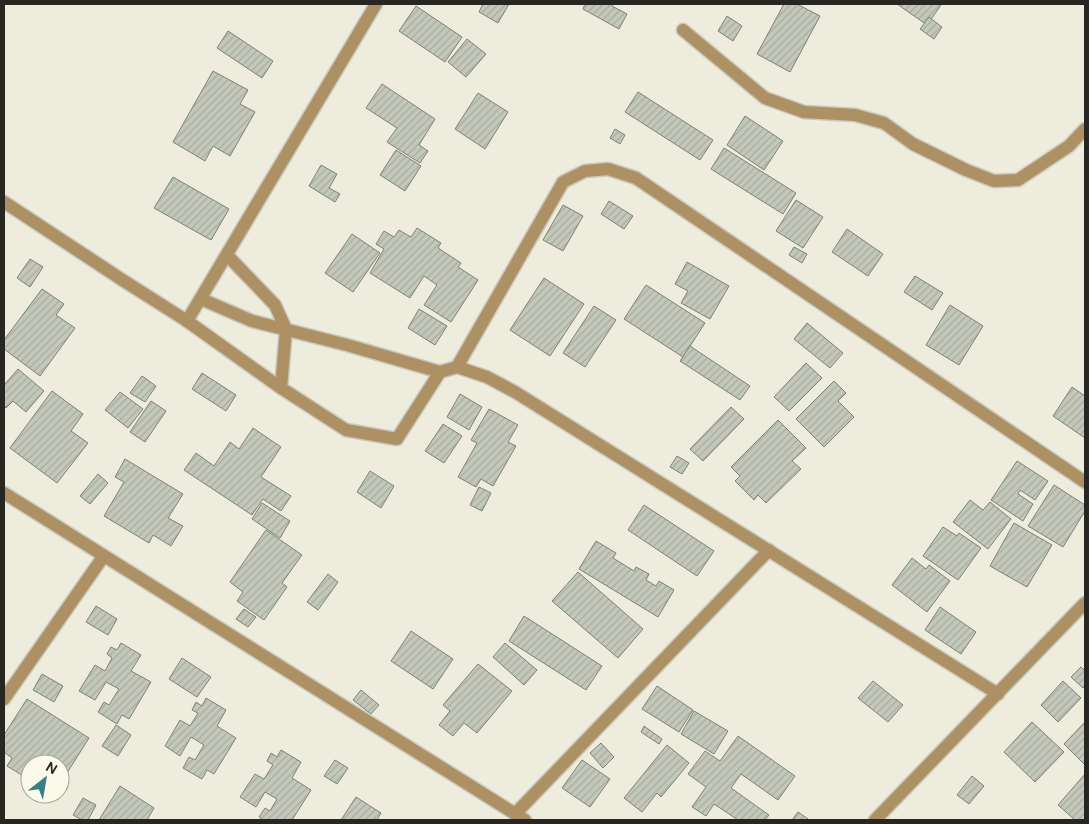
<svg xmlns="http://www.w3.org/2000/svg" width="1089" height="824" font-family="'DM Sans',sans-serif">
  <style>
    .building { fill: url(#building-hatch); stroke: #7e8174 }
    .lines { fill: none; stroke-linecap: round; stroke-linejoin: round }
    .street-casing { stroke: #cac8bb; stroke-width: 15 }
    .street { stroke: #ad9165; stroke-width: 12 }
  </style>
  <defs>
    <pattern id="building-hatch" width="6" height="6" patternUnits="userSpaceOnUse" patternTransform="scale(1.25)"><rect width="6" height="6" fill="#c4c8ba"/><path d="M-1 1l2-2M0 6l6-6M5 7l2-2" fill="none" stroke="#a8aca0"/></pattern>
  </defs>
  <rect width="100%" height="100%" fill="#eeecdd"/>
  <!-- building -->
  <g class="building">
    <path d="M483,4H509L498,23L479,12Z"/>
    <path d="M585,4H613L612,6L627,14L619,29L583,9Z"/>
    <path d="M784,4H797L820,16L790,72L757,54Z"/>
    <path d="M897,4H940L941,5L927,25Z"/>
    <path d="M416,6L462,37L445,62L399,31Z"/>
    <path d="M727,16L742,26L733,41L718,31Z"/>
    <path d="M929,17L942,27L934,39L920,29Z"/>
    <path d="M228,31L273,61L262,78L217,48Z"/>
    <path d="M467,39L486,54L466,77L448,62Z"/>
    <path d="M213,71L248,90L240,104L255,112L230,156L213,146L205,161L173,142Z"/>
    <path d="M382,84L435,119L419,145L428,151L420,163L387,142L397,128L366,108Z"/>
    <path d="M638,92L713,140L700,160L625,112Z"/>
    <path d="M478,93L508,112L485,149L455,129Z"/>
    <path d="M745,116L783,141L764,170L727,145Z"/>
    <path d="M615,129L625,135L620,144L610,138Z"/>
    <path d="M724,148L796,193L783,214L711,169Z"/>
    <path d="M396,150L421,166L405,191L380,175Z"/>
    <path d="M321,165L337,174L329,188L340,194L335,202L309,186Z"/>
    <path d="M173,177L229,209L211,240L154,208Z"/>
    <path d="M796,200L823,217L803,248L776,231Z"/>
    <path d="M609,201L633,216L624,229L601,214Z"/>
    <path d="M563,205L583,216L563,251L543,240Z"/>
    <path d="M417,228L441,243L438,248L461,263L458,267L478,280L451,322L424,305L437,285L424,276L410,298L370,273L384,249L376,244L384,231L394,237L399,230L411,237Z"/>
    <path d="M847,229L883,254L868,276L832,252Z"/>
    <path d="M352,234L380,253L353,292L325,273Z"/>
    <path d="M794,247L807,254L802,263L789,255Z"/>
    <path d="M30,259L43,267L30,287L17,278Z"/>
    <path d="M687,262L729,286L710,319L681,303L688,291L675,284Z"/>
    <path d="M915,276L943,293L932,310L904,292Z"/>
    <path d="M544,278L584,304L550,356L510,330Z"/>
    <path d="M646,285L705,323L683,357L624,319Z"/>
    <path d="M42,289L64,304L56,315L75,328L40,376L4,349V340Z"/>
    <path d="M950,305L983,326L959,365L926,345Z"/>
    <path d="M594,306L616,320L585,367L563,353Z"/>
    <path d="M419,309L447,326L435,345L408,328Z"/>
    <path d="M807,323L843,353L830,368L794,339Z"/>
    <path d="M690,346L750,386L740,400L680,361Z"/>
    <path d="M806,363L822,378L789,411L774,397Z"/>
    <path d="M18,369L44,391L26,412L13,401L6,408L4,405V385Z"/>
    <path d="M202,373L236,395L226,411L192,389Z"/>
    <path d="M142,376L156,386L145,402L130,393Z"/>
    <path d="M834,381L846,393L838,401L854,417L824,447L796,419Z"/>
    <path d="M1072,387L1085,396V438L1053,416Z"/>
    <path d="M52,391L83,414L71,431L88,443L57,483L10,448Z"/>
    <path d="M120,392L143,409L128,428L105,410Z"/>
    <path d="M460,394L482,407L469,430L447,417Z"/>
    <path d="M151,401L166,411L145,442L130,432Z"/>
    <path d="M731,407L744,419L703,461L690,449Z"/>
    <path d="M489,409L518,425L508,442L516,446L493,486L481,479L476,487L458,477L477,443L471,440Z"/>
    <path d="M778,420L806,448L792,461L801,469L766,503L758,495L754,500L735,481L740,476L731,467Z"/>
    <path d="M443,424L462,436L444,463L425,451Z"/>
    <path d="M253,428L281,447L261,477L291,496L281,511L263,499L252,515L184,470L196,453L214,466L230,442L239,449Z"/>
    <path d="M677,456L689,463L682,474L670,467Z"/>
    <path d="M125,459L183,494L168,518L183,526L171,546L153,535L149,543L104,516L124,482L115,477Z"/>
    <path d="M1017,461L1048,481L1035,500L1020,490L1018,494L1033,504L1023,521L991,500Z"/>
    <path d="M370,471L394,486L381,508L357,492Z"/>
    <path d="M98,474L108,483L90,504L80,496Z"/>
    <path d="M1054,485L1085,505V511L1063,547L1028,526Z"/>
    <path d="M479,487L491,493L482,511L470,505Z"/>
    <path d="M970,500L983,510L990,502L1011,519L988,549L953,522Z"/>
    <path d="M262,503L290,521L280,538L252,519Z"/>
    <path d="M644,505L714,551L697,576L628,530Z"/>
    <path d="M1014,523L1052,545L1027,587L990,566Z"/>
    <path d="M943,527L957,536L959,533L981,548L958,580L923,556Z"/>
    <path d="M266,530L302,555L282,583L287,587L264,620L237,601L243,592L230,582Z"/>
    <path d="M596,541L616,553L613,558L634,571L636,567L649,574L646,580L656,586L659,581L674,590L658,617L579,569Z"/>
    <path d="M912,558L926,569L929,565L950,581L927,612L892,585Z"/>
    <path d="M578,572L643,629L618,658L552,601Z"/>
    <path d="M328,574L338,582L318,610L307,602Z"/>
    <path d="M96,606L117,619L108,635L86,622Z"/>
    <path d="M940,607L976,632L961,654L925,630Z"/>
    <path d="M244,609L256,617L248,627L236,619Z"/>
    <path d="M524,616L602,666L586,690L509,641Z"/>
    <path d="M411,631L453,659L433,689L391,661Z"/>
    <path d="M121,643L141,655L131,671L151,682L129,719L122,715L117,724L98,712L104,702L109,705L119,689L106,682L95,700L79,691L95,665L105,671L112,658L107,654L111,647L117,650Z"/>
    <path d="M505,643L537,670L524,685L493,657Z"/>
    <path d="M182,658L211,677L197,697L169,679Z"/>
    <path d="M478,664L512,691L477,733L464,723L453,736L439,725L450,711L443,705Z"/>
    <path d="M1081,667L1085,671V685L1083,688L1071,677Z"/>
    <path d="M42,674L63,686L54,702L33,690Z"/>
    <path d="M873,681L903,705L888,722L858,698Z"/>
    <path d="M1063,681L1081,698L1058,722L1041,705Z"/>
    <path d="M657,686L693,710L679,732L642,709Z"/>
    <path d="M361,690L379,705L371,714L353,700Z"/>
    <path d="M206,698L226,710L217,726L236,738L214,774L207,770L202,779L183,768L189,757L195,760L204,745L191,737L180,756L165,746L180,720L190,726L198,713L192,710L196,702L202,706Z"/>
    <path d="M27,699L89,738L60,784V764H30V780L7,766L12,758L4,752V735Z"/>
    <path d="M694,711L728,731L714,754L681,734Z"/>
    <path d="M1032,722L1064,752L1035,782L1004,752Z"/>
    <path d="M1085,722V765L1064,744Z"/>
    <path d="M116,725L131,735L118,756L102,746Z"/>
    <path d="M644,726L662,739L659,744L641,732Z"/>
    <path d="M738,736L795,776L778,800L741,774L731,788L769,815L765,820H738L714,804L706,816L692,807L706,787L688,774L705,751L720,761Z"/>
    <path d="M601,743L614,757L603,768L590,753Z"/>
    <path d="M667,745L689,763L661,797L657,793L642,812L624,798Z"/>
    <path d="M281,750L301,762L292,778L311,790L292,820H263L259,817L265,808L270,811L277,799L265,792L256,807L240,797L255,774L264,779L273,765L267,761L271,753L277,757Z"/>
    <path d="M335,760L348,768L337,784L324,776Z"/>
    <path d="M582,760L610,779L590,807L562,788Z"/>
    <path d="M1085,774V820H1075L1058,805Z"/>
    <path d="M972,776L984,786L969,804L957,795Z"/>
    <path d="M120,786L154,808L147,820H99Z"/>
    <path d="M356,797L381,813L377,820H341Z"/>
    <path d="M83,798L96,805L88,820H82L73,815Z"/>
    <path d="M798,812L808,819V820H792Z"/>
  </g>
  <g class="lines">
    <!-- street casing -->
    <g class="street-casing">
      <g id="street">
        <path d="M683,30L765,98L804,112L855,115L884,123L913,144L966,170L994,181L1018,180L1069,146L1085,129"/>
        <path d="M4,202L124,281L187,321L281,388L346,430L397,439L440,372L457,367L487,377L515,392L998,694"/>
        <path d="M227,255L275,305L286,329L281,388"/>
        <path d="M201,299L252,321L347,345L440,372"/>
        <path d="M187,321L376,4"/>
        <path d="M457,367L563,182L585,171L608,169L636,178L1085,482"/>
        <path d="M4,493L525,820"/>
        <path d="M4,699L103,557"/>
        <path d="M515,814L769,550"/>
        <path d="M875,820L1085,603"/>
      </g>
    </g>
    <!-- street -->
    <use href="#street" class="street"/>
  </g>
  <!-- border -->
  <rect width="1089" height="824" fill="none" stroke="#272621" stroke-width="10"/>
  <!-- north arrow -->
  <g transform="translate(45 779) rotate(31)"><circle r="24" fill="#fbf9ea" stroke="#a6a59a"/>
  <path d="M0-4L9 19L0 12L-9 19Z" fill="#388087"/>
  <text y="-8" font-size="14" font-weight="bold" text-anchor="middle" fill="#272621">N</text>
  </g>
</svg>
